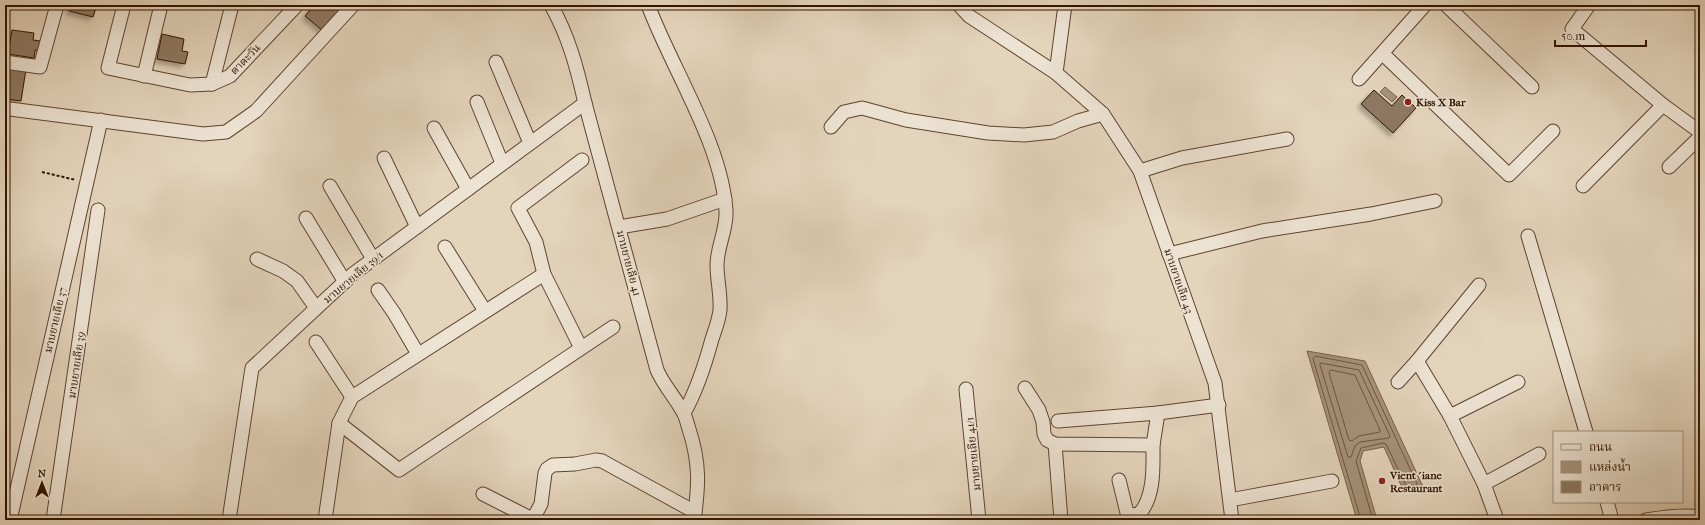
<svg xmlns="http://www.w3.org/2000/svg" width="1705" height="525" font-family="'IM FELL French Canon','Noto Serif Thai',serif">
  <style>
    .water { fill: #a7937c; stroke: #78604a }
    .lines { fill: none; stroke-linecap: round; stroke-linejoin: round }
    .shore { stroke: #6c543e; stroke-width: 1 }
    .building { fill: #8e7862; stroke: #311400; filter: url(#shadow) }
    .minor-casing { stroke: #5e442f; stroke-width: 15 }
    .path { stroke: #311400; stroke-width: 2; stroke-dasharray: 3 2; stroke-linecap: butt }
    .minor { stroke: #ede3d3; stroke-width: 13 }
    .poi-dot { fill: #8f2418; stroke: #ede3d3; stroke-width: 1.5 }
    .labels { text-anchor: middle; stroke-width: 3; stroke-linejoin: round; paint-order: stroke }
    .street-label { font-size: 11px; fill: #311400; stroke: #ede3d3 }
    .poi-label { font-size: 11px; font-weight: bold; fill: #311400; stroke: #ede3d3; text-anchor: start }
  </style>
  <defs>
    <filter id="shadow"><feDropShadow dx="-3.5" dy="3.5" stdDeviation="2" flood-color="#0004"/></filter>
  </defs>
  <rect width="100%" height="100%" fill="#e4d4bc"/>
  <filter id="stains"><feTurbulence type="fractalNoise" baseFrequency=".005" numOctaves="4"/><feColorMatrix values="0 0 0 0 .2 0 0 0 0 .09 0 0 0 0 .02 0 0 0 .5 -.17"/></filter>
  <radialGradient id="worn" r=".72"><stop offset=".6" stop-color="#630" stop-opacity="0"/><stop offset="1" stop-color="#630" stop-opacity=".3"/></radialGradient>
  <!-- water -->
  <g class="water">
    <path d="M1385,87L1397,97L1392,102L1380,92Z"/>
    <path d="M1307,351L1365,361L1424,489L1404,492L1384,447L1363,451L1360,461L1377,520H1357Z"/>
  </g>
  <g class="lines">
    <!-- shore -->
    <g class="shore">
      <path d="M1321,363L1359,370L1390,436L1389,438L1360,442L1355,446L1351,457H1348L1320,365Z"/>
      <path d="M1331,370L1355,375L1380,430V432L1359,436L1352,441L1349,440L1329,373Z"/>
      <path d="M1361,520L1313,359L1315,356L1362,365L1417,484L1416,486H1406L1386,444L1383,443L1361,448L1356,461L1373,520"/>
    </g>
  </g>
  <!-- building -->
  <g class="building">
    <path d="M70,5H97L93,17L69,11Z"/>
    <path d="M314,5H335L341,10L323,31L305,16Z"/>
    <path d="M5,27L9,28L5,50Z"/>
    <path d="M12,30L34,33L33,40L41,41L39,51L35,50L34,58L8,54Z"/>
    <path d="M162,34L184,39L182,51L188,52L185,64L157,59Z"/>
    <path d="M16,68L26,69L21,101L6,99L10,69L15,70Z"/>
    <path d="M1374,90L1392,106L1402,95L1416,108L1393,133L1361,104Z"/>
  </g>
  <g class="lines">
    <!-- minor casing -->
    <g class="minor-casing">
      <g id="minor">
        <path d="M124,5L108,68L190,85L212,84L230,76L297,5"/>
        <path d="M551,5C569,37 577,68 585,103L657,370C664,386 675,397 683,412C686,417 687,423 689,429C700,463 699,485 694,520"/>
        <path d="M648,5C672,69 722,144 726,211C727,230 717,246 717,265C717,280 721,295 720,310C719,320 715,330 712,339C705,365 697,390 684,413"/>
        <path d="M959,5L969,16L1056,73L1103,114L1140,171L1215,383L1232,520"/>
        <path d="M1446,5L1532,87"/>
        <path d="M1589,5L1572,29L1663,105L1700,132"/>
        <path d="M1383,54L1509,175L1553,131"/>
        <path d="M5,62L40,67L57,5"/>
        <path d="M496,62L530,143"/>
        <path d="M1056,73L1065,5"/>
        <path d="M144,76L161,5"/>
        <path d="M1359,79L1425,5"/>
        <path d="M212,84L232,5"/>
        <path d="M477,102L502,163"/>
        <path d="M10,109L203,134L226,132L256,111L353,5"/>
        <path d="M831,127L844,112L862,108L906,120L988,133L1024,135L1053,132L1078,121L1103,114"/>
        <path d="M434,128L468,189"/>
        <path d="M384,158L417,227"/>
        <path d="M1669,167L1700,137"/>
        <path d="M1140,171L1182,158L1287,139"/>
        <path d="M330,186L373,259"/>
        <path d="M1583,186L1663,105"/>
        <path d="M306,218L345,282"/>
        <path d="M619,227L667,219L725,199"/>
        <path d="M1528,236L1586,432"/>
        <path d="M445,247L485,311"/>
        <path d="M1169,254L1262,231L1371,214L1435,201"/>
        <path d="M257,259L283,271L297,281L316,308"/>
        <path d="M1479,285L1417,361L1450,416L1484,484L1497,520"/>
        <path d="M378,290L394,313L418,354"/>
        <path d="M316,342L352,397"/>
        <path d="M581,348L544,274L536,242L518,208L582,160"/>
        <path d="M1398,382L1417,361"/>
        <path d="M1025,388L1039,410L1043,422L1044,434L1047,440L1055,444L1153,445L1158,413"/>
        <path d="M966,389L979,520"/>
        <path d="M1450,416L1518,382"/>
        <path d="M1058,421L1158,413L1219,405"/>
        <path d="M339,423L399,470L613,327"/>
        <path d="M1055,444L1061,520"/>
        <path d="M1119,480L1127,513L1132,515L1139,514C1155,497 1153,466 1153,445"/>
        <path d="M1484,484L1539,454"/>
        <path d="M483,494L534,520"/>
        <path d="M1230,500L1332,481"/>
        <path d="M1607,502L1612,520"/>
        <path d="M533,519L541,504L545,473L547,469L553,465L575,464L596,460L602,461L695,512"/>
        <path d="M10,520L101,120"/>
        <path d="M53,520L98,210"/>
        <path d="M229,520L252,368L353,274L585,103"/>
        <path d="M325,520L339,423L352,397L544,274"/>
        <path d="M1646,520C1663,517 1683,514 1700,517"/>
      </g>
    </g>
    <!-- path -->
    <path class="path" d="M42,172L76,180"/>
    <!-- minor -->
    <use href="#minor" class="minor"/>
  </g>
  <!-- markers -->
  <g class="poi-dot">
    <circle cx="1408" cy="102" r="4"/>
    <circle cx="1382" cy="481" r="4"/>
  </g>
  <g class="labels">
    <!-- street labels -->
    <g class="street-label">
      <text transform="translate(245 59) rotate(-46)" y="4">ตาตะวัน</text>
      <text transform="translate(629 263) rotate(75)" y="4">มาบยายเลีย 41</text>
      <text transform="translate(353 277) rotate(-40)" y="4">มาบยายเลีย 39/1</text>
      <text transform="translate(1179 281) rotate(71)" y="4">มาบยายเลีย 43</text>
      <text transform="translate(55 320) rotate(-77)" y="4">มาบยายเลีย 37</text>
      <text transform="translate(76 365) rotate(-82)" y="4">มาบยายเลีย 39</text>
      <text transform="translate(973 454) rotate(-96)" y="4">มาบยายเลีย 41/1</text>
    </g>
    <!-- poi labels -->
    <g class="poi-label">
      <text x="1416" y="106">Kiss X Bar</text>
      <text x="1390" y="479">Vient´iane<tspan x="1390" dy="13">Restaurant</tspan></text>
    </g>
  </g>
  <!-- margin -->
  <rect width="1705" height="525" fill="none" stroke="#e4d4bc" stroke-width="20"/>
  <rect x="6" y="6" width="1693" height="513" fill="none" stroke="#311400" stroke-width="2"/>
  <rect x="10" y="10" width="1685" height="505" fill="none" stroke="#311400"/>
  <!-- legend -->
  <rect x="1553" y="431" width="130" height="72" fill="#ede3d3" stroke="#a2907f"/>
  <rect x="1561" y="444" width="20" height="6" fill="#ede3d3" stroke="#a2907f"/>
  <text x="1589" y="451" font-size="12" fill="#311400">ถนน</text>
  <rect x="1561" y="461" width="20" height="12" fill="#a7937c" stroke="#a2907f"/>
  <text x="1589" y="471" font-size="12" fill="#311400">แหล่งน้ำ</text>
  <rect x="1561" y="481" width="20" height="12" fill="#8e7862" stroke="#a2907f"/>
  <text x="1589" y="491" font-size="12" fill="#311400">อาคาร</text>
  <!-- north arrow -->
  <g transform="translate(42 483)" stroke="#ede3d3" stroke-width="3" paint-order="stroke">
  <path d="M0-3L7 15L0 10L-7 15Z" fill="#311400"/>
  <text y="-6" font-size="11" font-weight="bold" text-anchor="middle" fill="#311400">N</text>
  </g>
  <!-- scale -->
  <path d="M1555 40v6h91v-6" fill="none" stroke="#311400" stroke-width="2"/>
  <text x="1561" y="40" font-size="12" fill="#311400" stroke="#ede3d3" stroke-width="3" paint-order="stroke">50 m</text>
  <rect width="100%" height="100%" filter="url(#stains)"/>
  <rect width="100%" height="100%" fill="url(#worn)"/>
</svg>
